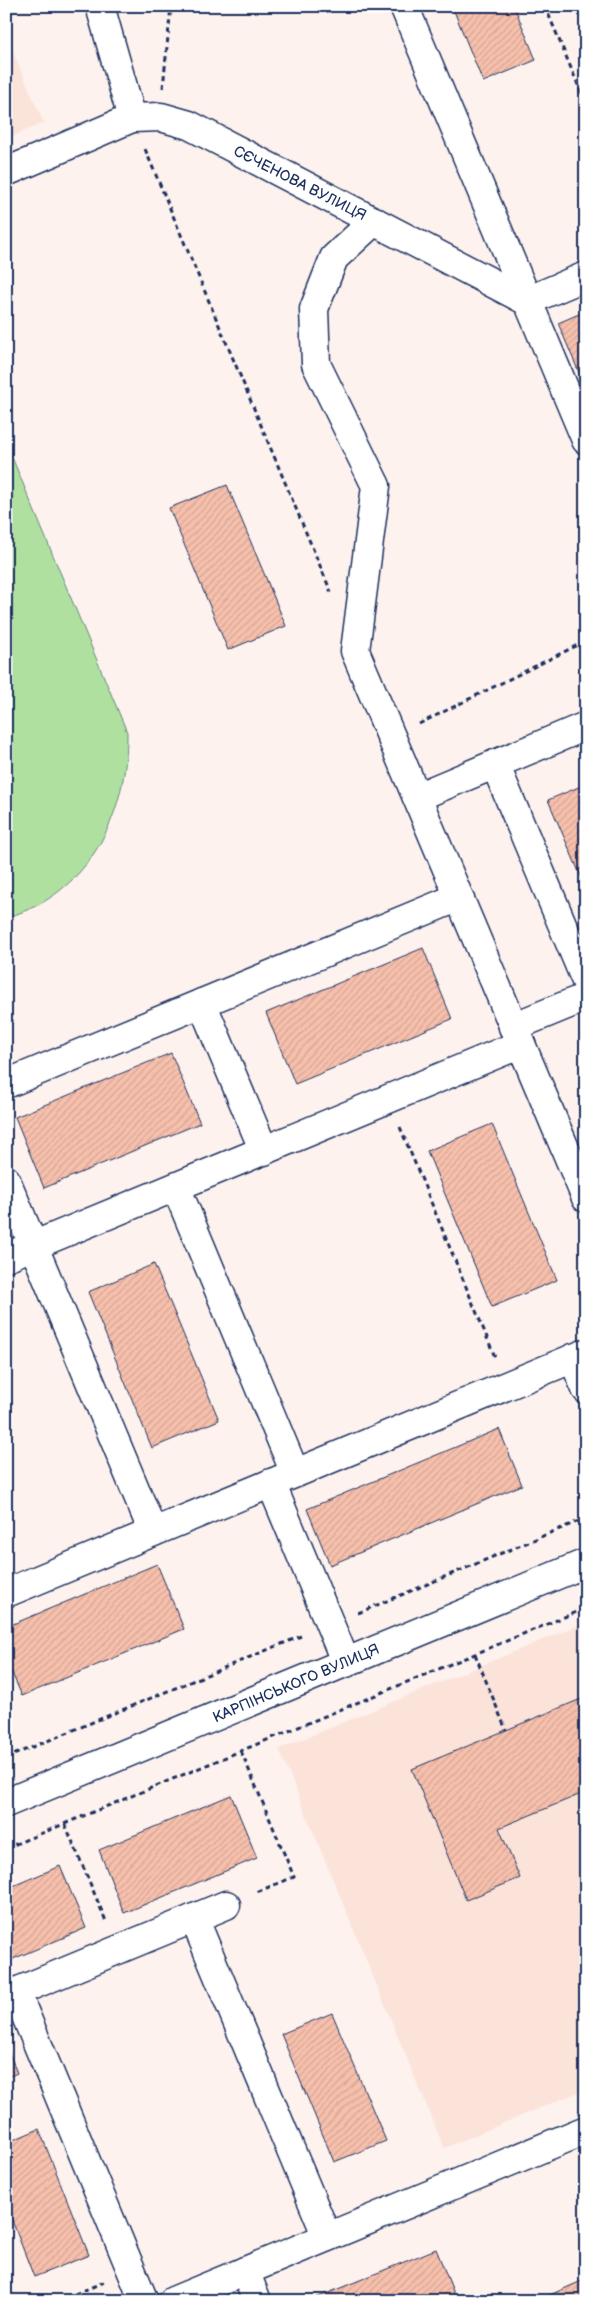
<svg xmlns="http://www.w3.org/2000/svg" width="592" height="2307" font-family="'Balsamiq Sans',sans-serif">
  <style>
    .built { fill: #fbe3da }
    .pitch { fill: #afe0a0; stroke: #65887f }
    .building { fill: url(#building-hatch); stroke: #1b2f5e }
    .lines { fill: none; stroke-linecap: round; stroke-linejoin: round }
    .minor-casing { stroke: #1b2f5e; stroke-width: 31 }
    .path { stroke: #1b2f5e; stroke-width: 3; stroke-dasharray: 5 4; stroke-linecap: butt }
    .minor { stroke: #fff; stroke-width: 28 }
    .labels { text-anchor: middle; stroke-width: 5; stroke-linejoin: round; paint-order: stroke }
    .street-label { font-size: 15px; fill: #1b2f5e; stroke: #fff }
  </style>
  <defs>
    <pattern id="building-hatch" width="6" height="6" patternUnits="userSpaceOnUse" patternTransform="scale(1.25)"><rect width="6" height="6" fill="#f7c0ac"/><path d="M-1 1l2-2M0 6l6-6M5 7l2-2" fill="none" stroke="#d3a596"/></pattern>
  </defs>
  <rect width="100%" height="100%" fill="#fdf2ee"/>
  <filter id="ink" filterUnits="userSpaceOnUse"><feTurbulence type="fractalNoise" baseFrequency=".02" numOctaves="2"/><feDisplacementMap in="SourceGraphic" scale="10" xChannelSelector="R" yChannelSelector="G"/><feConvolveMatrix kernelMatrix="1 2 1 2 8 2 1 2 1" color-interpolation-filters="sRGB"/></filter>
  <g filter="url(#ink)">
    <!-- built -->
    <g class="built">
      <path d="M6,36L44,123L6,139Z"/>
      <path d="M586,1622V2089L444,2148L279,1749Z"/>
    </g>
    <!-- pitch -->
    <path class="pitch" d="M6,443L127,732C128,799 101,871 38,905C28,910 17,914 6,918Z"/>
    <!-- building -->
    <g class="building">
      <path d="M452,6H514L536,60L483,82Z"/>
      <path d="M586,311V389L558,323Z"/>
      <path d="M227,485L286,626L228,650L169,508Z"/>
      <path d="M586,784V888L548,800Z"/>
      <path d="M423,948L452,1019L295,1084L266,1013Z"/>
      <path d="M171,1053L200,1123L44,1188L15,1117Z"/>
      <path d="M492,1124L557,1280L492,1307L427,1151Z"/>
      <path d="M154,1264L219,1420L152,1448L88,1292Z"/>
      <path d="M499,1429L522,1485L330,1565L307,1509Z"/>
      <path d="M157,1564L184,1629L22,1696L6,1659V1627Z"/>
      <path d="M586,1697V1804L581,1794L499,1828L520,1878L466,1900L412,1769Z"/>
      <path d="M231,1795L257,1858L124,1913L99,1850Z"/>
      <path d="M60,1866L86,1928L6,1962V1889Z"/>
      <path d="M332,2013L386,2141L334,2162L281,2034Z"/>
      <path d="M6,2045L17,2073L6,2078Z"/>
      <path d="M39,2129L89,2255L34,2277L6,2205V2143Z"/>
      <path d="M436,2249L457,2301H312L311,2300Z"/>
      <path d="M584,2280L586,2301H536Z"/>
    </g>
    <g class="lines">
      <!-- minor casing -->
      <g class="minor-casing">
        <g id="minor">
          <path d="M100,6L132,118"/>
          <path d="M404,6L586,440"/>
          <path d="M6,172L132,118L161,117L189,125L527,301L586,276"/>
          <path d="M374,221L334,258L314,309L316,364L376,486L355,651L586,1198"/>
          <path d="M495,764L586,981"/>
          <path d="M417,797L586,726"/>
          <path d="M202,1003L264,1151"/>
          <path d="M513,1027L586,997"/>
          <path d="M6,1084L459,897"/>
          <path d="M6,1180L153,1532"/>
          <path d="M176,1187L295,1473"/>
          <path d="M6,1257L521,1044"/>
          <path d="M573,1358L586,1389"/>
          <path d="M271,1483L346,1663"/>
          <path d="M6,1593L586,1353"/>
          <path d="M6,1803L586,1563"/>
          <path d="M194,1918L327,2237"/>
          <path d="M245,2271L257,2301"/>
          <path d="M144,2301L16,1992L226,1905"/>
          <path d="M173,2301L586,2130"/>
        </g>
      </g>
      <!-- path -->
      <g class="path">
        <path d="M545,6L586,104"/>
        <path d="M163,88L171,6"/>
        <path d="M145,149L331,592"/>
        <path d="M419,724L586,641"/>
        <path d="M400,1127L495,1357"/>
        <path d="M358,1613L586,1518"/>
        <path d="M475,1654L506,1730"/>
        <path d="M241,1751L294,1877L254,1893"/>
        <path d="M6,1758L301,1636"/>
        <path d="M65,1824L106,1921"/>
        <path d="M6,1848L586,1608"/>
        <path d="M6,2282L14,2301"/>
        <path d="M58,2301L104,2282"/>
      </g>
      <!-- minor -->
      <use href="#minor" class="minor"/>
    </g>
  </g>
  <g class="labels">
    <!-- street labels -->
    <g class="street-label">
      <text transform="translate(300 183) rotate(27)" y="5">СЄЧЕНОВА ВУЛИЦЯ</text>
      <text transform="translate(296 1683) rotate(-23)" y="5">КАРПІНСЬКОГО ВУЛИЦЯ</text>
    </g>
  </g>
  <!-- margin -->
  <rect width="592" height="2307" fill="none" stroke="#fff" stroke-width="25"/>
  <rect x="12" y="12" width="567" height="2282" fill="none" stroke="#1b2f5e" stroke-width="2" filter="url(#ink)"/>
</svg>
